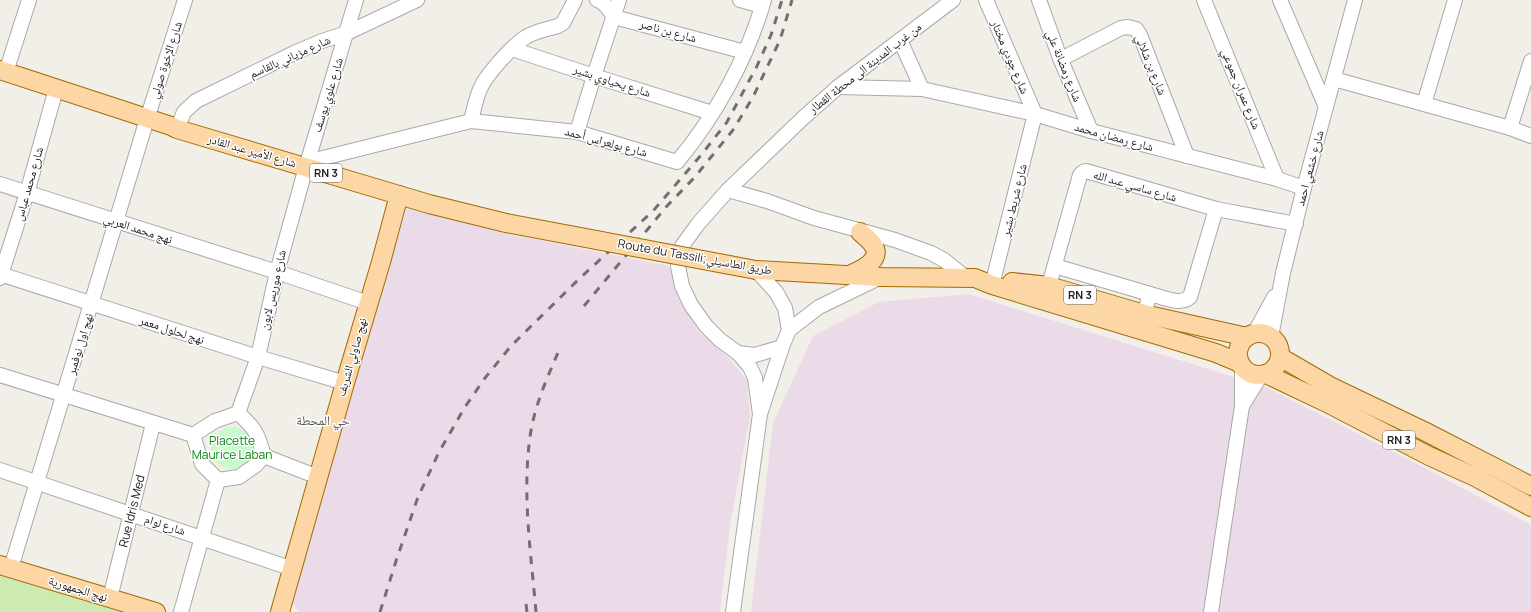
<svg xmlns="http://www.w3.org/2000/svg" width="1531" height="612" font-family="Manrope,'Noto Naskh Arabic',sans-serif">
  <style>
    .industrial { fill: #ebdbe8 }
    .grass { fill: #cdebb0 }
    .park { fill: #c8facc }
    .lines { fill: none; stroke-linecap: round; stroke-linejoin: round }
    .minor-casing { stroke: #a9a9a9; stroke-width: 16 }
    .major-casing { stroke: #a06b00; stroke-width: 20 }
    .minor { stroke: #fff; stroke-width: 14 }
    .major { stroke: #fcd6a4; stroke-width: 18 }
    .rail { stroke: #707070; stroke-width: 3; stroke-dasharray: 8 8; stroke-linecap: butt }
    .major-bridge-casing { stroke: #a06b00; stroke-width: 20; stroke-linecap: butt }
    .major-bridge { stroke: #fcd6a4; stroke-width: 18 }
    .labels { text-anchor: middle; stroke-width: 3; stroke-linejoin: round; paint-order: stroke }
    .shield { fill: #fff; stroke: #646464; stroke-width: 1 }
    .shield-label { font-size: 11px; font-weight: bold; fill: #222 }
    .street-label { font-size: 12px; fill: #222; stroke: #fff }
    .park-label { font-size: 12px; fill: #0c8416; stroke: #fff }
    .neighbourhood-label { font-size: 13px; fill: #555; stroke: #fff }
  </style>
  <rect width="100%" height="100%" fill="#f2efe9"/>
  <!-- industrial -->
  <g class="industrial">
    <path d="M407,207L503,233L669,266L679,300L699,332L728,357L747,380L750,416L730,525L720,612H299L293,604L328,476Z"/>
    <path d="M968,294L1266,387L1423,467L1531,525V612H751L773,423L813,336L879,302Z"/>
  </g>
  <!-- grass -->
  <path class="grass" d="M0,575L120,612H0Z"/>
  <!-- park -->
  <circle class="park" cx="232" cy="448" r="21"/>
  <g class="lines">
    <!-- minor casing -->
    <g class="minor-casing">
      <g id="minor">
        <path d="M597,0C605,2 609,10 614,17L745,52"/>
        <path d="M740,0L762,6"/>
        <path d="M986,0L1035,114L992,285"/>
        <path d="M1039,0L1060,58L1091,131"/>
        <path d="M1204,0L1277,179"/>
        <path d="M1280,0L1326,107"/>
        <path d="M900,40L922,89"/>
        <path d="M512,49L594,76L712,113"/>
        <path d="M1060,58L1067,56L1121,28L1128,27L1136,29L1140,35L1187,156"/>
        <path d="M6,72L29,0"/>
        <path d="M1334,79L1510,128L1531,136"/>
        <path d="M838,87L922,89L1035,114L1091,131L1277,179L1304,188"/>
        <path d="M1424,104L1455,0"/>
        <path d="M471,121C474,109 476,96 482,85C489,72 513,45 526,37C535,31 548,29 558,26L563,23L575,0"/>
        <path d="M1510,128L1531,61"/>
        <path d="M177,129L184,112L196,101L294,53L322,41L347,33L417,0"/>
        <path d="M577,132L594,76L619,0"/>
        <path d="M307,162L471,121L577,132L677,162C715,117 748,57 764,0"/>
        <path d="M0,184L277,272L368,303"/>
        <path d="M728,190L767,201L814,218L895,240L931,253L944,260L965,277"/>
        <path d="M1055,266L1150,294"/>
        <path d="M756,270L776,292L785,308L789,330"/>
        <path d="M0,274L258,357L345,383"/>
        <path d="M0,278L27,193L56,89"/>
        <path d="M1046,296L1080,175L1083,172L1086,171L1216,209L1296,224"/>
        <path d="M1144,314L1150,294C1162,297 1180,306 1190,297L1216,209"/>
        <path d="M1254,334L1274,297"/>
        <path d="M1271,337L1283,273L1304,188L1355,0"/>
        <path d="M738,353L755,355L782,347"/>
        <path d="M0,375L193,435"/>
        <path d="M1242,406L1261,375"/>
        <path d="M238,413L258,357L277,272L306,167L356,0"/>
        <path d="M238,413C255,428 258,434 264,456L256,465L239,477L218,480L202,464L193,435L215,421Z"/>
        <path d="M760,414L755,378L750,367L738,353L720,340L706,326L691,305L682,286L678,266L682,246L698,224L728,190L803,118L838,87L953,0"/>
        <path d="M264,456L318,477"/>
        <path d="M0,470L293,569"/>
        <path d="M11,568L147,119L185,0"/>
        <path d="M110,598L153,424"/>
        <path d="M181,612L218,480"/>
        <path d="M733,612L760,414L782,347L789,330L819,307L881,277"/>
        <path d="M1211,612L1242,406V368"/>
      </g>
    </g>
    <!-- major casing -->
    <g class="major-casing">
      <g id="major">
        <path d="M0,70L171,126L177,129L429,204L506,223"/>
        <path d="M756,270L881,277L975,278L992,285L1216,353L1240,363"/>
        <path d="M849,275C859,271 884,260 873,245C870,240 864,236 860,232"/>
        <path d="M1012,282L1049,286L1144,314L1247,337"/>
        <circle cx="1259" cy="354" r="21"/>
        <path d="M1280,357L1330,386L1424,431L1531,486"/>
        <path d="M1266,374L1327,403L1429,456L1475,477L1531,507"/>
        <path d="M0,565L156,612"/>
        <path d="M280,612L345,383L381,262L399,195"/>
      </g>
    </g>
    <!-- minor -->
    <use href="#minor" class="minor"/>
    <!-- major -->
    <use href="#major" class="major"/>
    <!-- rail -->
    <g class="rail">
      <path d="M584,306L667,206L694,178L733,130L753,97L780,40L792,0"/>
      <path d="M526,604L527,612"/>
      <path d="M380,612L396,561L418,497L439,452L465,407L485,378L511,346L580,278L653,211L702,154L727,122L757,66L771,35L782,0"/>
      <path d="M536,612C531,553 522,495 530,437C534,406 548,376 560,348"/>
    </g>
    <!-- major-bridge casing -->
    <g class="major-bridge-casing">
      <path id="major-bridge" d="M506,223L756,270"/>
    </g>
    <!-- major-bridge -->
    <use href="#major-bridge" class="major-bridge"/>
  </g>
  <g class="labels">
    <!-- shield labels -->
    <g class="shield">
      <rect x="310" y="164" width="32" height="18" rx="3"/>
      <rect x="1064" y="286" width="32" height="18" rx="3"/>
      <rect x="1383" y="431" width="32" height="18" rx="3"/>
    </g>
    <g class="shield-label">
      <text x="326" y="177">RN 3</text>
      <text x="1080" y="299">RN 3</text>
      <text x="1399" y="444">RN 3</text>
    </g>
    <!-- street labels -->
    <g class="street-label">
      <text transform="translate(668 31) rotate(15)" y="4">شارع بن ناصر</text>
      <text transform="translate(290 57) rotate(-24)" y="4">شارع مزياني بالقاسم</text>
      <text transform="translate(1010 57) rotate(67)" y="4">شارع جودي مختار</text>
      <text transform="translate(166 60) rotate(-72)" y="4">شارع الإخوة صولي</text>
      <text transform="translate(1151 65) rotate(68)" y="4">شارع بن شلالي</text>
      <text transform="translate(1064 66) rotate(68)" y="4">شارع رمضانة علي</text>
      <text transform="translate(865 68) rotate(-38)" y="4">من غرب المدينة الى محطة القطار</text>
      <text transform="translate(612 81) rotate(18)" y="4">شارع يحياوي بشير</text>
      <text transform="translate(1241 89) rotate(68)" y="4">شارع عمران جموعي</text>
      <text transform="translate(328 95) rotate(-73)" y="4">شارع علوي يوسف</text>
      <text transform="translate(1114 137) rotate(15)" y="4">شارع رمضان محمد</text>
      <text transform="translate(606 142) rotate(15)" y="4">شارع بولعراس أحمد</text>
      <text transform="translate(252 151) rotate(16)" y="4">شارع الأمير عبد القادر</text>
      <text transform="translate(1310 168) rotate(-75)" y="4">شارع خشعي احمد</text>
      <text transform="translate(29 184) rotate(-74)" y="4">شارع محمد عباس</text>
      <text transform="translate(1135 186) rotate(16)" y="4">شارع ساسي عبد الله</text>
      <text transform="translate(1014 200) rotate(-76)" y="4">شارع شريط بشير</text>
      <text transform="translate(138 229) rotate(18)" y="4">نهج محمد العربي</text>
      <text transform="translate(695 257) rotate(10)" y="4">Route du Tassili;طريق الطاسيلي</text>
      <text transform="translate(273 290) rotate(-77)" y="4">شارع موريس لابون</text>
      <text transform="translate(172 330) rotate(18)" y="4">نهج لحلول معمر</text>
      <text transform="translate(80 344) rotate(-73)" y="4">نهج اول نوفمبر</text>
      <text transform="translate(352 357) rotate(-74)" y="4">نهج صاولي الشربف</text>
      <text transform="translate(132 511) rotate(-76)" y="4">Rue Idris Med</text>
      <text transform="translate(165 525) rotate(18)" y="4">شارع لوام</text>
      <text transform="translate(78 589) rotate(17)" y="4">نهج الجمهورية</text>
    </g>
    <!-- park labels -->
    <g class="park-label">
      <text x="232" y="445">Placette<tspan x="232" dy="14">Maurice Laban</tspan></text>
    </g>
    <!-- neighbourhood labels -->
    <g class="neighbourhood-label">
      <text x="323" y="425">حي المحطة</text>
    </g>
  </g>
</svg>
